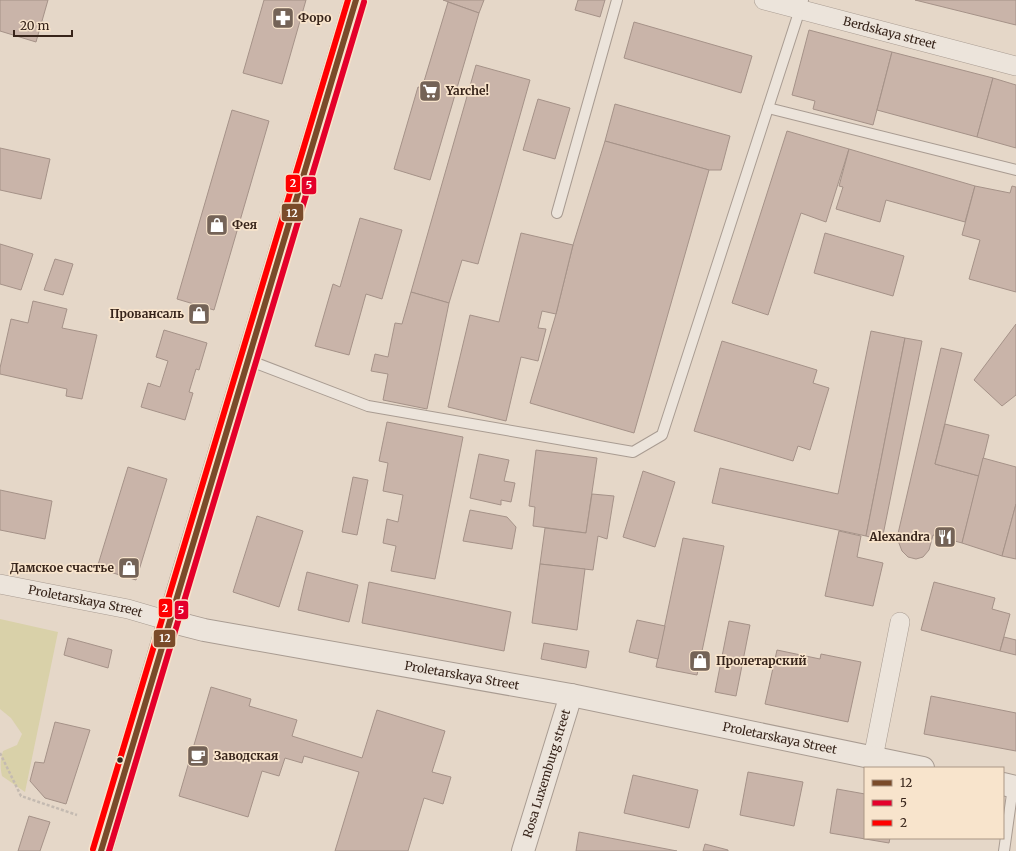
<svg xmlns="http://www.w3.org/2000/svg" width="1016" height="851" font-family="Merriweather,serif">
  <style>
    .green { fill: #d9d1a9 }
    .building { fill: #c9b4a9; stroke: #a59288 }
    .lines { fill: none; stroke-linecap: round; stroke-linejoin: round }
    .service-casing { stroke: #a99c92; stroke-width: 12 }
    .minor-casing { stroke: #a99c92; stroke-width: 20 }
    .tertiary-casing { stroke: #a99c92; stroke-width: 24 }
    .secondary-casing { stroke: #998c82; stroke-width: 24 }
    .path { stroke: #c4bab1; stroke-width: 2.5; stroke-dasharray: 3 2; stroke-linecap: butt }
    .service { stroke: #ece4db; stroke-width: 10 }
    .minor { stroke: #ece4db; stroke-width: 19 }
    .tertiary { stroke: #ece4db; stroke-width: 22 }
    .secondary { stroke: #ece4db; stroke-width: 22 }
    .bus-1-casing { stroke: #f8e4cc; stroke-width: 9 }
    .bus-2-casing { stroke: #f8e4cc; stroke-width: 9 }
    .bus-3-casing { stroke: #f8e4cc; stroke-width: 9 }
    .bus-1 { stroke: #7a4b2a; stroke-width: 6 }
    .bus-2 { stroke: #e4002b; stroke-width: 6 }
    .bus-3 { stroke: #f00; stroke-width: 6 }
    .bus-dot { fill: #37241a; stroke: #f8e4cc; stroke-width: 1.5 }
    .labels { text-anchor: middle; stroke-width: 3.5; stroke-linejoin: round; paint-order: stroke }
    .poi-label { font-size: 12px; font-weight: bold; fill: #37241a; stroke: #f8e4cc; text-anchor: start }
    .street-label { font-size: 12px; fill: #37241a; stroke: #f8e4cc }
    .line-badge { stroke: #f8e4cc; stroke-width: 1.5 }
    .badge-label { font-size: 11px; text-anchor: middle; font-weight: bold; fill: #fff }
  </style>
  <rect width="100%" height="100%" fill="#e5d7c8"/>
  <!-- green -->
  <path class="green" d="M0,619L58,632L25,792L2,776C0,767 0,760 3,751L17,745L22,734L11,718L0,709Z"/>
  <!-- building -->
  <g class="building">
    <path d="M0,0H48L36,42L0,31Z"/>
    <path d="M264,0H306L282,84L243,73Z"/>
    <path d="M443,0H484L479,13Z"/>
    <path d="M578,0H605L600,17L575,10Z"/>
    <path d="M915,0H1016V25Z"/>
    <path d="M448,2L479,13L430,180L394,169L418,87L422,88Z"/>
    <path d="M634,22L752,56L741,93L624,58Z"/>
    <path d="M809,30L892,52L873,125L813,109L815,101L792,95Z"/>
    <path d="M892,52L993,78L977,137L877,110Z"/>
    <path d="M476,65L530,80L478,264L462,260L449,303L411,292Z"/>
    <path d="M993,78L1016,85V148L977,137Z"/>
    <path d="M538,99L570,108L555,159L523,150Z"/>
    <path d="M615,104L730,136L721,170H709L605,141Z"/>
    <path d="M232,110L269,121L214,310L177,299Z"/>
    <path d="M787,131L849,149L826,222L801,213L768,315L732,303Z"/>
    <path d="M605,141L709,170L634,433L530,403L556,314L573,245Z"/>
    <path d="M0,148L50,159L41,199L0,190Z"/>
    <path d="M849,149L975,186L965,222L886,200L880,222L836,209L843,187L839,186Z"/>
    <path d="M975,186L1010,193L1012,186L1016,187V292L969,279L980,240L962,235Z"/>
    <path d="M360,218L402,230L382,299L366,294L349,355L315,346L333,284L340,287Z"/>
    <path d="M521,233L573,245L556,314L542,311L538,328L546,329L538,361L521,357L506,421L448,407L470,315L499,322Z"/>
    <path d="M825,233L904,256L893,296L814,273Z"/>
    <path d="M0,244L33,254L21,290L0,284Z"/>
    <path d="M55,259L73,264L63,295L44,290Z"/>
    <path d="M411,292L449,303L427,409L383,400L388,374L371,371L375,354L388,357L395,323L402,324Z"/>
    <path d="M33,301L67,309L62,328L97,335L82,399L66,396L67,389L0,374V368L11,319L28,323Z"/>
    <path d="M1016,324V395L1002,406L974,380Z"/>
    <path d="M164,330L207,343L199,370L196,369L189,392L193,393L185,420L141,407L148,383L160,387L168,361L156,357Z"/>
    <path d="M871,331L905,338L866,536L712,503L720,468L838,494Z"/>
    <path d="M905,338L922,341L882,540L866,536Z"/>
    <path d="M722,341L817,370L813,383L829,388L810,450L798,446L793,461L694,431Z"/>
    <path d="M941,348L962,353L935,464L979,476L962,543L933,535L929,550L923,557L916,559L908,557L902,551L897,538Z"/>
    <path d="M387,422L463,437L435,579L391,571L396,546L383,543L387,519L398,522L403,495L383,491L388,463L379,461Z"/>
    <path d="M945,424L989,435L979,476L935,464Z"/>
    <path d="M536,450L597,458L586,533L533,526L535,507L529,506Z"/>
    <path d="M479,454L509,460L504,481L515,483L511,502L501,500V505L470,498Z"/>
    <path d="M983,458L1016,467V504L1002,556L962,543Z"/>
    <path d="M128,467L167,479L136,580L97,568Z"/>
    <path d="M643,471L675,482L655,547L623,537Z"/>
    <path d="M353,477L368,480L357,535L342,532Z"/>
    <path d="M0,490L52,501L45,539L0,530Z"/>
    <path d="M592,494L614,496L607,539L598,536L593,570L540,564L545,528L586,533Z"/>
    <path d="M1016,504V559L1002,556Z"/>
    <path d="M470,510L507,517L516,527L512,549L463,541Z"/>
    <path d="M257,516L303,531L279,607L233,592Z"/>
    <path d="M839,531L861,536L857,557L883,563L873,606L825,596Z"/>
    <path d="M683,538L724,546L697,675L656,667Z"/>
    <path d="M540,564L585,569L577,630L532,623Z"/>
    <path d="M307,572L358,585L349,622L298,610Z"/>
    <path d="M369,582L511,612L504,651L362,623Z"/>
    <path d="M934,582L995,598L992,609L1010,614L1000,651L921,630Z"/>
    <path d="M637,620L665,626L658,659L629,652Z"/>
    <path d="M729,621L750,625L736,696L715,692Z"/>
    <path d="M1004,637L1016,640V655L1000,651Z"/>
    <path d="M68,638L112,650L108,668L64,655Z"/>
    <path d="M544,643L589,651L586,668L541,659Z"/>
    <path d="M777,650L820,659L821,654L861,662L848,722L765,704Z"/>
    <path d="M211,687L251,699L249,706L297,720L292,736L362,758L377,710L445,731L432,772L451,777L443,804L424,798L408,851H335L359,772L304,756L302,763L285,758L279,776L262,771L248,817L179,796Z"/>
    <path d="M931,696L1016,713V751L924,734Z"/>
    <path d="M55,722L90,730L66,804L45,798L30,781L35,762L44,763Z"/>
    <path d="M748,772L803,782L794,826L740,815Z"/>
    <path d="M633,775L698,790L689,828L624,813Z"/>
    <path d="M837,789L865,794V838H890L889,843L830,833Z"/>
    <path d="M29,816L50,822L40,851H18Z"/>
    <path d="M579,832L677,851H576Z"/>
    <path d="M705,844L728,850V851H703Z"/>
  </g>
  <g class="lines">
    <!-- service casing -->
    <g class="service-casing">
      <g id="service">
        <path d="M768,108L1016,170"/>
        <path d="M557,213L617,0"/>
        <path d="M248,360L368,406L633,452L662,435L803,0"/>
        <path d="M1004,851L1013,787"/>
      </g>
    </g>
    <!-- minor casing -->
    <g class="minor-casing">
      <g id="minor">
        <path id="s1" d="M764,0L1016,66"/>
        <path id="s2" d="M0,584L128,609L169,621"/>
        <path d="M873,758L900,622"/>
      </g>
    </g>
    <!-- tertiary casing -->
    <g class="tertiary-casing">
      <g id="tertiary">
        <path id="s3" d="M169,621L204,630L571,695L923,768"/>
        <path d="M1003,784L1016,787"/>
        <path id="s4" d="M523,851L571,695"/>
      </g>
    </g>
    <!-- secondary casing -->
    <g class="secondary-casing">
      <path id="secondary" d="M101,851L169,621L356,0"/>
    </g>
    <!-- path -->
    <path class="path" d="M0,753L21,796L77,815"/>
    <!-- service -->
    <use href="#service" class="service"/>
    <!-- minor -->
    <use href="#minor" class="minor"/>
    <!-- tertiary -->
    <use href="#tertiary" class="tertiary"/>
    <!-- secondary -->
    <use href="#secondary" class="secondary"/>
    <!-- bus-1 casing -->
    <g class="bus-1-casing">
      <path id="bus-1" d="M101,851L356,0"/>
    </g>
    <!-- bus-2 casing -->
    <g class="bus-2-casing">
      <path id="bus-2" d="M109,851L364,2"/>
    </g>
    <!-- bus-3 casing -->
    <g class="bus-3-casing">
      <path id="bus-3" d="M93,849L348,0"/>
    </g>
    <!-- bus-1 -->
    <use href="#bus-1" class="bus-1"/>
    <!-- bus-2 -->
    <use href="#bus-2" class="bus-2"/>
    <!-- bus-3 -->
    <use href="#bus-3" class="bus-3"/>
  </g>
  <!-- icons -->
  <defs>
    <g id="pharmacy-square" transform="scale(1.15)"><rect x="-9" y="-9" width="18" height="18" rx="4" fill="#746357" stroke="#f8e4cc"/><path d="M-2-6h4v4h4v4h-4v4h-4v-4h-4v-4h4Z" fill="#fff"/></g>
    <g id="supermarket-square" transform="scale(1.15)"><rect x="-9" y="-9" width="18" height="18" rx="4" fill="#746357" stroke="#f8e4cc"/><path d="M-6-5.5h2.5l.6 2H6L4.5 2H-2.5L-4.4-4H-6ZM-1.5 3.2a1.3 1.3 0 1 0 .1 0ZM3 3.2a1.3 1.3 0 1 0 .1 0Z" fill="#fff"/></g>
    <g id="shop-square" transform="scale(1.15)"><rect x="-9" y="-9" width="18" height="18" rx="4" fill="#746357" stroke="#f8e4cc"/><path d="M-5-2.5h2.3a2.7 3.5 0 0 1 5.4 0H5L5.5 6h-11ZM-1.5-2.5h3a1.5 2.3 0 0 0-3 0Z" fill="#fff"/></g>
    <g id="restaurant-square" transform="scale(1.15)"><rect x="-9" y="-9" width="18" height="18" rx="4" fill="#746357" stroke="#f8e4cc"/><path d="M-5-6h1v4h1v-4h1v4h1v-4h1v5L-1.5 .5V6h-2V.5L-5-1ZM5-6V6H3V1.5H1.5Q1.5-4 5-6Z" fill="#fff"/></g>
    <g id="cafe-square" transform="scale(1.15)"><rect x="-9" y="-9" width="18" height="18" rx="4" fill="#746357" stroke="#f8e4cc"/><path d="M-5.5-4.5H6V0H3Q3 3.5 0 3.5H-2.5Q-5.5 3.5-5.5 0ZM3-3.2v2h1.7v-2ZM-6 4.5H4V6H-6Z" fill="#fff"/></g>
  </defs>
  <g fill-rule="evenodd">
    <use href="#pharmacy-square" x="283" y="18"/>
    <use href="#supermarket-square" x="430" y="91"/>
    <use href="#shop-square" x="217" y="225"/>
    <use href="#shop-square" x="199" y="314"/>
    <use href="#restaurant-square" x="945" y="537"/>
    <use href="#shop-square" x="129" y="568"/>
    <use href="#shop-square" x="700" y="661"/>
    <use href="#cafe-square" x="198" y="756"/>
  </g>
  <!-- markers -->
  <circle class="bus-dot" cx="120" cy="760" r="3.5"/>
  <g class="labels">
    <!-- poi labels -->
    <g class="poi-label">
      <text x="298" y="22">Форо</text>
      <text x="446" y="95">Yarche!</text>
      <text x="232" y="229">Фея</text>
      <text x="184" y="318" text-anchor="end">Провансаль</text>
      <text x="930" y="541" text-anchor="end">Alexandra</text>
      <text x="114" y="572" text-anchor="end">Дамское счастье</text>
      <text x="716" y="665">Пролетарский</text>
      <text x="214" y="760">Заводская</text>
    </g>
    <!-- street labels -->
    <g class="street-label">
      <text dy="4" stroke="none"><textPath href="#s1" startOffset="130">Berdskaya street</textPath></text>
      <text dy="4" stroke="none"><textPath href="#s2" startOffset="87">Proletarskaya Street</textPath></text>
      <text dy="4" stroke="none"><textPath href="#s3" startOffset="298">Proletarskaya Street</textPath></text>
      <text dy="4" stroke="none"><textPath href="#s3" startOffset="622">Proletarskaya Street</textPath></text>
      <text dy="4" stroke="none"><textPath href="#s4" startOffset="81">Rosa Luxemburg street</textPath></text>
    </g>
  </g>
  <g class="line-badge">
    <rect x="285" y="174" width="16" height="19" rx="4" fill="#f00"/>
    <rect x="301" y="176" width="16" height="19" rx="4" fill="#e4002b"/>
    <rect x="281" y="203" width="23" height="19" rx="4" fill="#7a4b2a"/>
    <rect x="158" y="598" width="15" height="20" rx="4" fill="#f00"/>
    <rect x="174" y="600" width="15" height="20" rx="4" fill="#e4002b"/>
    <rect x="153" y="629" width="23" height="19" rx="4" fill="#7a4b2a"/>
  </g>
  <g class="badge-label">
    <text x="293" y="187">2</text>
    <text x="309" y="189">5</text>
    <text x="292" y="217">12</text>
    <text x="165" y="612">2</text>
    <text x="181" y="614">5</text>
    <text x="165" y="642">12</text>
  </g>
  <!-- legend -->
  <rect x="864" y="767" width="140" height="72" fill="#f8e4cc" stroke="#ab9785"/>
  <rect x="872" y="780" width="20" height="6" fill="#7a4b2a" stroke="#ab9785"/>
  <text x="900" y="787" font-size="12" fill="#37241a">12</text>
  <rect x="872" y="800" width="20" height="6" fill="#e4002b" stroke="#ab9785"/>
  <text x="900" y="807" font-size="12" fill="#37241a">5</text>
  <rect x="872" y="820" width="20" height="6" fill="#ff0000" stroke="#ab9785"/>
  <text x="900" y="827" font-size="12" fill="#37241a">2</text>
  <!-- scale -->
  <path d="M14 30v6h58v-6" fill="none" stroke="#37241a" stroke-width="2"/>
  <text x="20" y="30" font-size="12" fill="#37241a" stroke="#f8e4cc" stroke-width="3" paint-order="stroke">20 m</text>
</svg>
